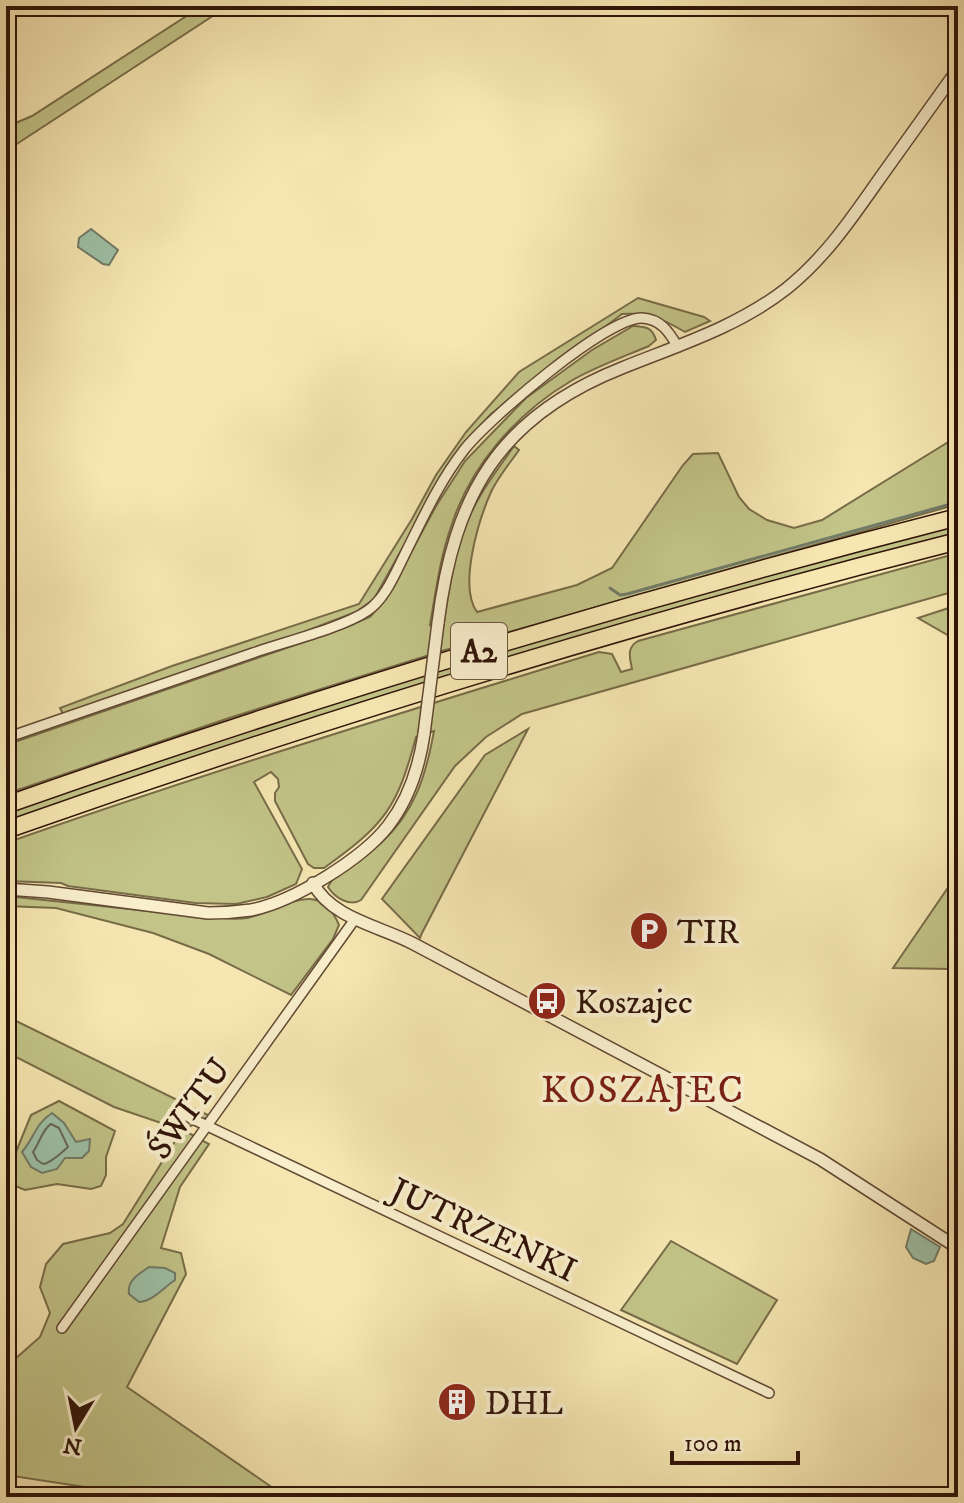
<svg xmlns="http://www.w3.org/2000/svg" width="964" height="1503" font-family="'IM FELL DW Pica',serif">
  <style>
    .green { fill: #c2c488; stroke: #786c48; stroke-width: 2 }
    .water { fill: #9ec1a7; stroke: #727b67; stroke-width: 2 }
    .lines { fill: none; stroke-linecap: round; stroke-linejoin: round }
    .shore { stroke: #666a58; stroke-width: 2 }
    .stream { stroke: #727b67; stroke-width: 3 }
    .minor-casing { stroke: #614832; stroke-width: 12 }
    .tertiary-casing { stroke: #614832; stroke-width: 14 }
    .motorway-casing { stroke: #2f1308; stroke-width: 19 }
    .minor { stroke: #f9efcd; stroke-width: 9 }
    .tertiary { stroke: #f9efcd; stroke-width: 11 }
    .motorway { stroke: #f6e7b2; stroke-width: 16 }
    .tertiary-bridge-casing { stroke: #614832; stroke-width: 14; stroke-linecap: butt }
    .tertiary-bridge { stroke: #f9efcd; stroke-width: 11 }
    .labels { text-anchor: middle; stroke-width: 8; stroke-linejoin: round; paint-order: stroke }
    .shield { fill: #f9efcd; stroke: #6c5543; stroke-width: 2 }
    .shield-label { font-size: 32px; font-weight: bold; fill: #2f1308 }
    .poi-label { font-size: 34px; fill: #2f1308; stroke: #f9efcd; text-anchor: start }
    .street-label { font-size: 34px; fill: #2f1308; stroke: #f9efcd }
    .quarter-label { font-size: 38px; letter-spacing: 2px; fill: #7a1f14; stroke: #f9efcd }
  </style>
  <rect width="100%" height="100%" fill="#f6e7b2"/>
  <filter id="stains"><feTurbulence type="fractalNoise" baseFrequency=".0025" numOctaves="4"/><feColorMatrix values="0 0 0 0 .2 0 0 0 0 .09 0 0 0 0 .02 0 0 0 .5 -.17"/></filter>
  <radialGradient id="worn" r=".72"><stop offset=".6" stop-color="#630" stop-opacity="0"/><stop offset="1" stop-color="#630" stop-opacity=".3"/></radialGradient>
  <!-- green -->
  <g class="green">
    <path d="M202,6H228L6,151V127L32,116Z"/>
    <path d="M638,298L704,317L710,321L685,332C663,319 648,312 622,314L491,414L465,442L450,463L374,599L356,612L306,631L63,714L60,708L172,666L359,604L412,519L436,475L466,432L519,372Z"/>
    <path d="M633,326C646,327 652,327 656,340L649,346C623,357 595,367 571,381C518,412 471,465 452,524C440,557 436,591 430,625L444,621C449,590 454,557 465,527C476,497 496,472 514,446L519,450C510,463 498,477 491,492C479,519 458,586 477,612L577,585L612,568L683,465L693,454L718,453L739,497L749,509L767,520L794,528L822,520L958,436V504L442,651L229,718L6,794V745L344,628L370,617L386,599L436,506L465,461L526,398L592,350Z"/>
    <path d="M958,523V537L6,825V811L177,752L566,631Z"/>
    <path d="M958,553V592L945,594L522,714L486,737L455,766L361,900C350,907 335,898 328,887C338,866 364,858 381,843C415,812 426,775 434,731L416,737C397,809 384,825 324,868H314L308,864L275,801V793L279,787L278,779L271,772L254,782L302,869L296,884L267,897L236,904L195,903L68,886L61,883L6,881V843C202,774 400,713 599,652L612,654L621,672L632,669C630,658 626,648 638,641Z"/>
    <path d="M958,605V641L918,618Z"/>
    <path d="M528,729L422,933L420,938L382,899L485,755Z"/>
    <path d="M958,873V959L950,969L893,968Z"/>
    <path d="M6,896L215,918C226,918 237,920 247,918C282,911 318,875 339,925L333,939L291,995L209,954L153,933L56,908L6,906Z"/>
    <path d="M6,1016L210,1116L183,1130L209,1144L180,1187L161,1248L181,1253L186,1274L127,1387L286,1497H150L6,1475V1367L40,1337L50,1313L40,1287L46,1264L63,1244L110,1233L123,1224L182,1130L114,1107L6,1052Z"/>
    <path d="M59,1101L115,1131L106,1157V1175L101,1186L91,1189L57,1184L25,1190L8,1183L9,1169L31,1115Z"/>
    <path d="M671,1241L777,1300L737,1364L621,1310Z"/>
  </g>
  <!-- water -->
  <g class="water">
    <path d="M91,229L118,250L109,265L103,264L78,247L79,238Z"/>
    <path d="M52,1113L64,1123L76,1142L90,1139L89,1151L82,1158H65L57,1169L42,1173L31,1167L22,1152C35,1137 35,1124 52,1113Z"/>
    <path d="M911,1229L940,1247L934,1261L926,1264L913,1258L906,1247Z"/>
    <path d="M149,1267L165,1268L175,1273V1280C163,1288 153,1301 139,1302L129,1294C127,1280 139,1274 149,1267Z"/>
  </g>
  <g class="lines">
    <!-- shore -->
    <path class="shore" d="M51,1124L59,1128L68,1147C62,1152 51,1163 43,1164L37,1160L33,1152C39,1144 43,1128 51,1124Z"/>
    <!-- stream -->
    <path class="stream" d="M610,588L620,595L627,594L958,502"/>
    <!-- minor casing -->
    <g class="minor-casing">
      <g id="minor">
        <path d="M6,738C89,710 171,681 253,653C284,642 342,628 367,611C385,599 395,574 404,556C422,520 439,482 464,450C487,420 607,317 642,318C661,319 669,332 678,347"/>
        <path d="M178,1112L769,1393"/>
        <path d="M62,1328L355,919"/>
      </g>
    </g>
    <!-- tertiary casing -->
    <g class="tertiary-casing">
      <g id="tertiary">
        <path d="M438,623C454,496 498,417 622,368C679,345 737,327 786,289C825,258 852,218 880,178C906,142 932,105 958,69"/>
        <path d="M313,883C331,918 379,926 412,943L820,1159L958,1248"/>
        <path d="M6,889L48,892L208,913C222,913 237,912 251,910C293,902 362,859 388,826C409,799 419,768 424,734"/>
      </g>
    </g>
    <!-- motorway casing -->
    <g class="motorway-casing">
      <g id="motorway">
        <path d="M6,805C318,695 637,599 958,517"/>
        <path d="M6,830C318,720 637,622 958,541"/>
      </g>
    </g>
    <!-- minor -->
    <use href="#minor" class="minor"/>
    <!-- tertiary -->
    <use href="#tertiary" class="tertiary"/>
    <!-- motorway -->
    <use href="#motorway" class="motorway"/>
    <!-- tertiary-bridge casing -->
    <g class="tertiary-bridge-casing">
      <path id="tertiary-bridge" d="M424,734L438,623"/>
    </g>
    <!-- tertiary-bridge -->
    <use href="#tertiary-bridge" class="tertiary-bridge"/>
  </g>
  <!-- icons -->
  <defs>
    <g id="parking-disc" transform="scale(2)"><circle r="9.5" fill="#8f2418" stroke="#f9efcd"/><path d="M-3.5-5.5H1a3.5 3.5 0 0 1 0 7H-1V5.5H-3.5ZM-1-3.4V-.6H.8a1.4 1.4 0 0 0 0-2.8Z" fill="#fff"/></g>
    <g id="bus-disc" transform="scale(2)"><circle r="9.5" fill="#8f2418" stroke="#f9efcd"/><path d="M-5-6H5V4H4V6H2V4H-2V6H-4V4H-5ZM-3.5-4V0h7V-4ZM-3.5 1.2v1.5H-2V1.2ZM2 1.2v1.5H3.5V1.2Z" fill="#fff"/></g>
    <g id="building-disc" transform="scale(2)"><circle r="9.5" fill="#8f2418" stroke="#f9efcd"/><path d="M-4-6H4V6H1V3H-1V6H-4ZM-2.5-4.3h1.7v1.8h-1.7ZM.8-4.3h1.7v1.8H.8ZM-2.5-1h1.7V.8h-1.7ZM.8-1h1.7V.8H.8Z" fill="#fff"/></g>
  </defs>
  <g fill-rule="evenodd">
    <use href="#parking-disc" x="649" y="931"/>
    <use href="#bus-disc" x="547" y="1001"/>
    <use href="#building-disc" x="457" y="1402"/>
  </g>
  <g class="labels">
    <!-- shield labels -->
    <rect class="shield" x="451" y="623" width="56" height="56" rx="6"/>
    <g class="shield-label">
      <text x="479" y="662">A2</text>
    </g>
    <!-- poi labels -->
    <g class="poi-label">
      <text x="677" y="943">TIR</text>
      <text x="575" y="1013">Koszajec</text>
      <text x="485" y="1414">DHL</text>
    </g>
    <!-- street labels -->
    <g class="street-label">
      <text transform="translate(188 1108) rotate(-54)" y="12">ŚWITU</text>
      <text transform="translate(484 1229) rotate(25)" y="12">JUTRZENKI</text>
    </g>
    <!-- quarter labels -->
    <g class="quarter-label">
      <text x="643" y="1102">KOSZAJEC</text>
    </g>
  </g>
  <!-- margin -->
  <rect width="964" height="1503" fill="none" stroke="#f6e7b2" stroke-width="32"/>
  <rect x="8" y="8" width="948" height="1487" fill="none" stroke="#2f1308" stroke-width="4"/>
  <rect x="16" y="16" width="932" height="1471" fill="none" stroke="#2f1308" stroke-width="2"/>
  <!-- north arrow -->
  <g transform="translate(76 1427) rotate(190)" stroke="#f9efcd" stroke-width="6" paint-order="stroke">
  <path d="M0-6L14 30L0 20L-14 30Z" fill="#2f1308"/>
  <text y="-12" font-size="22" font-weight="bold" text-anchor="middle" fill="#2f1308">N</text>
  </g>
  <!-- scale -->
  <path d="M672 1451v12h126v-12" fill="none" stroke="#2f1308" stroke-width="4"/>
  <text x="684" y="1451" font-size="24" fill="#2f1308" stroke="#f9efcd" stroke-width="6" paint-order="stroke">100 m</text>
  <rect width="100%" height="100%" filter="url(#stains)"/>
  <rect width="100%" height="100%" fill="url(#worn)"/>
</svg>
